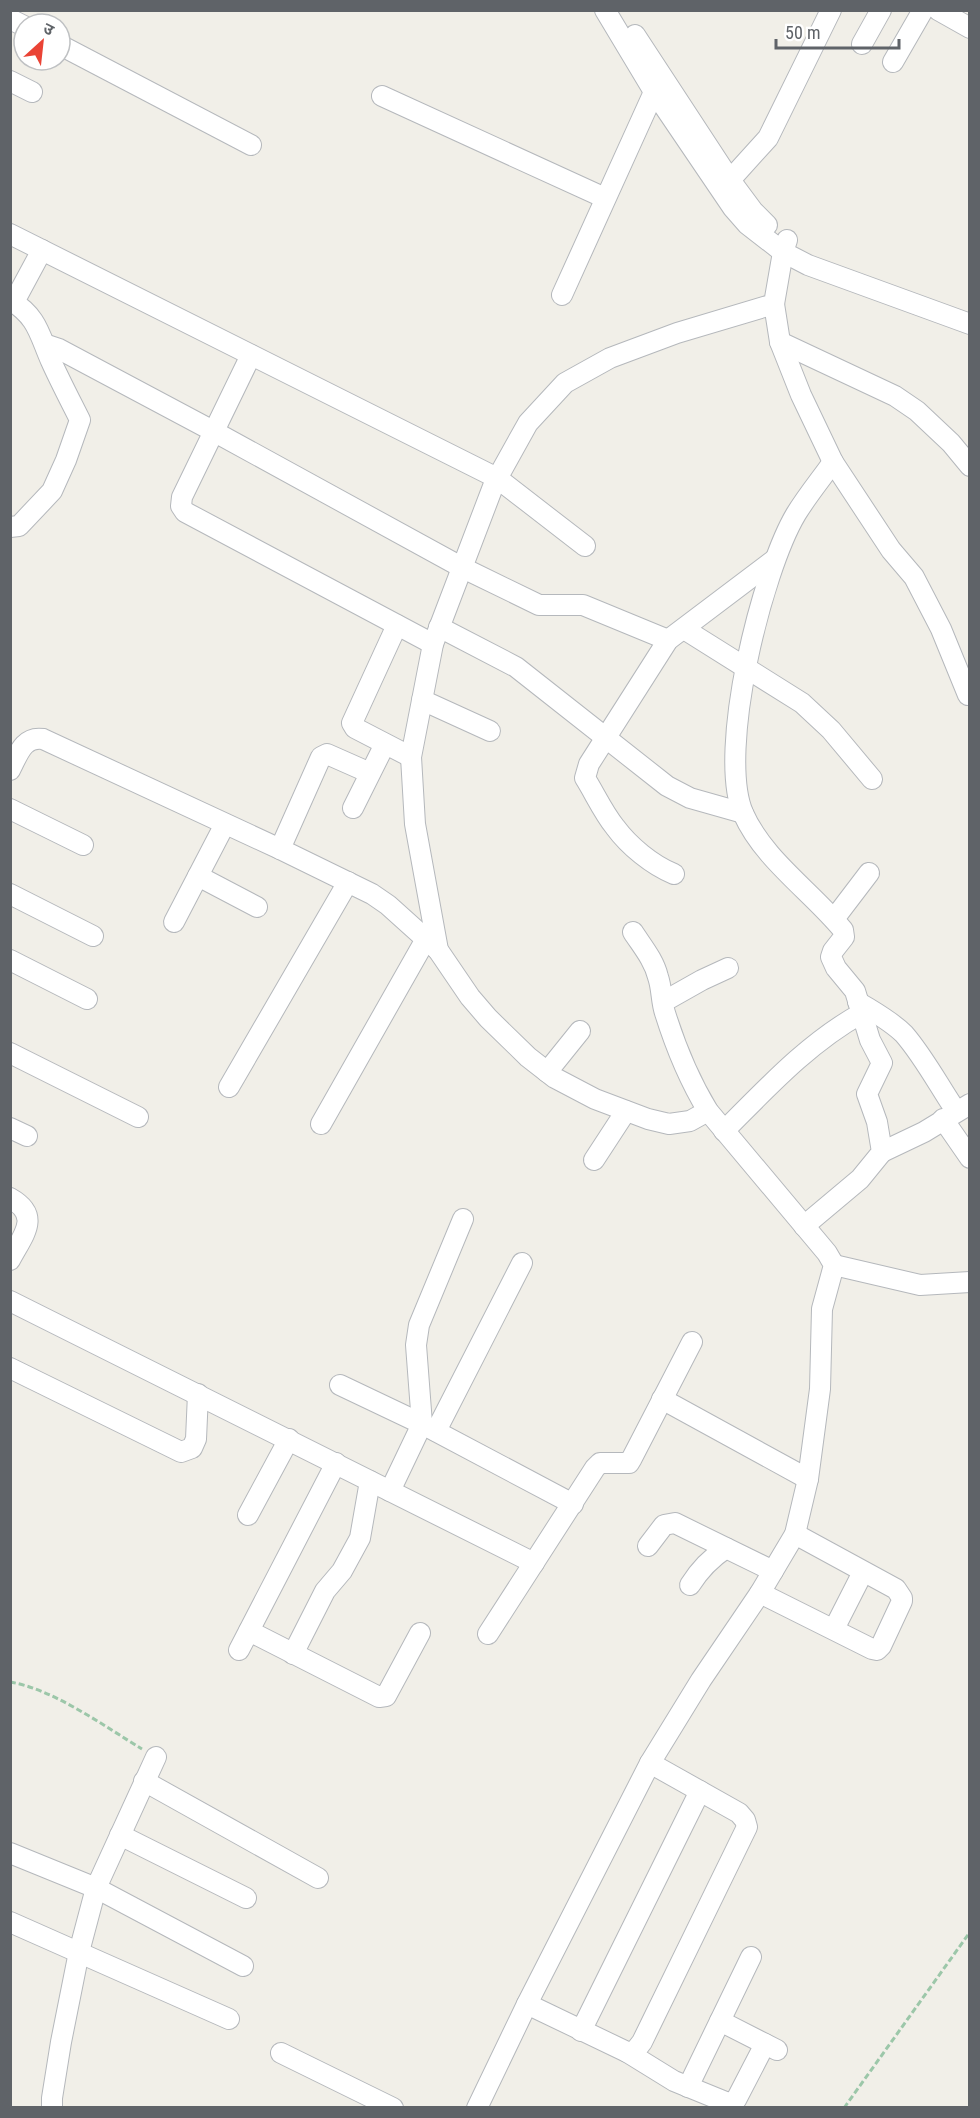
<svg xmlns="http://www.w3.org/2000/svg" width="980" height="2118" font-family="'Roboto Condensed','Noto Sans Devanagari',sans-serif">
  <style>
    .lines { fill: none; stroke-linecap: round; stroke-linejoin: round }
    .minor-casing { stroke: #b5b8bc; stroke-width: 22 }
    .path { stroke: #9cc7a9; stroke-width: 3; stroke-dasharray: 6 3; stroke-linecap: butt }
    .minor { stroke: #fff; stroke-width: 20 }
  </style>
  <rect width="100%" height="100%" fill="#f1efe8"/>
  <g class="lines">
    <!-- minor casing -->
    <g class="minor-casing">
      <g id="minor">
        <path d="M605,10L653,90L733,208L747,224L783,252L808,265L970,324"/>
        <path d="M938,10L970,28"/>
        <path d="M10,19L24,26"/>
        <path d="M635,35L730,180L753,211L767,225"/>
        <path d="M862,44L881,10"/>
        <path d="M60,45L251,145"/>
        <path d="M893,62L923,10"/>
        <path d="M10,81L32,92"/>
        <path d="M382,96L605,198"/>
        <path d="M730,180L768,138L831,10"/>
        <path d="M10,234L497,478L585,546"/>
        <path d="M562,295L659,81"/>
        <path d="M10,300C38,317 39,334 51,361C60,381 70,400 80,420L66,460L52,491L19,526L10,527"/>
        <path d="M14,302L42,250"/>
        <path d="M774,304L780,342L801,395L833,462L891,550L914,577L941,629L968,695"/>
        <path d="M780,342L895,396L917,411L951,443L970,466"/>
        <path d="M47,345L59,349L213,431L463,568L539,605H583L668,640"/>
        <path d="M251,355L182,497L181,506L185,512L433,644"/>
        <path d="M397,625L352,723L355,728L411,757"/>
        <path d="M439,627L516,667L667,786L690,798L743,813"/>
        <path d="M684,629L802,703L831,730L872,779"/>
        <path d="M422,700L490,731"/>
        <path d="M10,770C18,755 23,736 43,739L280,849L372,894L388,905L438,950"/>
        <path d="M353,808L385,744"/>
        <path d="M10,809L83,845"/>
        <path d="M280,849L321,757L327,754L370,773"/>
        <path d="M674,874C652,865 629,846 615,827C603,812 595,794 585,778L589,764L668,640L774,560"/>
        <path d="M198,876L257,907"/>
        <path d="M10,894L93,936"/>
        <path d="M834,919L869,873"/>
        <path d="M174,922L225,824"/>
        <path d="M10,960L87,999"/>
        <path d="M663,1002L702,980L728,968"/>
        <path d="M858,1002C874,1012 891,1021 904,1034C924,1057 939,1086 956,1111"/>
        <path d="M10,1053L138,1117"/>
        <path d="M547,1072L580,1031"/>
        <path d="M229,1087L348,882"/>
        <path d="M708,1111L690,1121L669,1124L648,1119L595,1099L555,1078L528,1057L488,1018L470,997L438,950L415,824L411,757L433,644L494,484L528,423L565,383L610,358L677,333L774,304L783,252L787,240"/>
        <path d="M943,1119L970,1158"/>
        <path d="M321,1124L426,939"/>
        <path d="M10,1128L27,1136"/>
        <path d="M724,1131C767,1088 808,1043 862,1013"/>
        <path d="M882,1152L924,1132L970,1104"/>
        <path d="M594,1160L626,1111"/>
        <path d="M10,1198C42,1216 23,1235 10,1260"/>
        <path d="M804,1226L860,1179L882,1152L877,1122L867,1094L882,1063L870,1040L855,991L836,968L831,957L833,951L844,937L843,930C812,892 763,859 743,813C717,751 762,571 796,514C807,496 821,479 833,462"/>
        <path d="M834,1265L920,1285L970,1282"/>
        <path d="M10,1301L534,1563"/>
        <path d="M10,1368L181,1452L192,1448L196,1439L198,1394"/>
        <path d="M340,1385L422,1424L573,1504"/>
        <path d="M662,1399L808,1479"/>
        <path d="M436,1431L522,1263"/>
        <path d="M390,1491L422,1424L416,1345L419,1325L463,1219"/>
        <path d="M248,1515L289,1439"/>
        <path d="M648,1546L664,1525L675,1523L773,1571"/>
        <path d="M690,1585C700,1569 711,1558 726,1548"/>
        <path d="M760,1593L872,1649L877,1650L881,1646L902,1601V1598L896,1589L795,1534"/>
        <path d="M834,1629L863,1572"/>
        <path d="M249,1631L379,1697L386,1696L420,1633"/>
        <path d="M488,1634L595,1468L600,1463H629L632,1458L692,1342"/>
        <path d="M239,1650L336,1463"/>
        <path d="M293,1654L325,1591L342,1571L360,1538L370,1481"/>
        <path d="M144,1781L318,1878"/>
        <path d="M120,1835L246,1898"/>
        <path d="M10,1853L96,1888L243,1966"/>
        <path d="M10,1922L229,2019"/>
        <path d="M527,2004L627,2052L635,2051L642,2042L747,1827L745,1820L739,1813L650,1763"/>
        <path d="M720,2021L777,2050"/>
        <path d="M581,2031L700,1791"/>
        <path d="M627,2052L674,2081L728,2103L736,2100L765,2044"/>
        <path d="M281,2053L393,2108"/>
        <path d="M688,2087L751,1957"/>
        <path d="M52,2108V2098L61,2042L79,1952L96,1888L156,1757"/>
        <path d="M477,2108L527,2004L650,1763L701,1680L760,1593L795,1534L808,1479L820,1389L822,1309L834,1265L827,1253L708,1111C691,1083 675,1045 665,1013C661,1001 662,988 658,977C654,960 642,946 633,932"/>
      </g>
    </g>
    <!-- path -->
    <g class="path">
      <path d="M10,1682C53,1689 104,1726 142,1749"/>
      <path d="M844,2108L970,1932"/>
    </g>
    <!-- minor -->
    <use href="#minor" class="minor"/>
  </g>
  <!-- border -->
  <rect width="980" height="2118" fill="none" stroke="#5f6368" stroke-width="24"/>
  <!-- north arrow -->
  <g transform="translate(42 42) rotate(27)"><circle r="28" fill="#ffffff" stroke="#bfc1c3" stroke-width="1.5"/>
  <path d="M0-4.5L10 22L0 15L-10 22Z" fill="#ea4335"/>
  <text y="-9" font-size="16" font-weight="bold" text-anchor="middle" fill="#5f6368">उ</text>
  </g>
  <!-- scale -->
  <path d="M776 39v9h123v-9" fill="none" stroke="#5f6368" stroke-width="3"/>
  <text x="785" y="39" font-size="18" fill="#5f6368" stroke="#ffffff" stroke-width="4.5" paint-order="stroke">50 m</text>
</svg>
